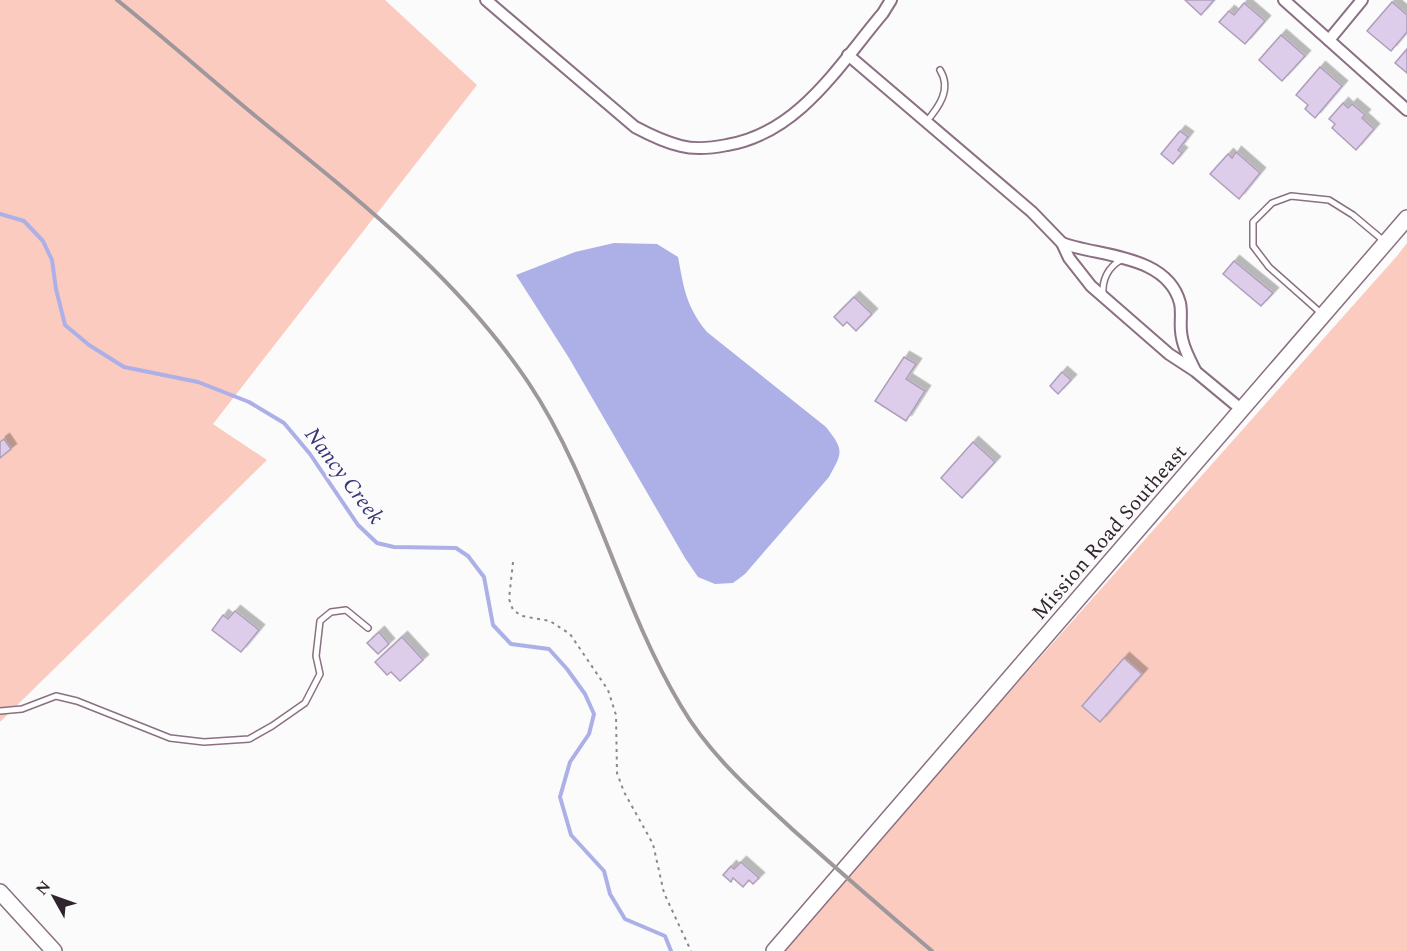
<svg xmlns="http://www.w3.org/2000/svg" width="1407" height="951" font-family="Spectral,serif">
  <style>
    .green { fill: #fbcbc0 }
    .water { fill: #adb0e7 }
    .lines { fill: none; stroke-linecap: round; stroke-linejoin: round }
    .stream { stroke: #adb0e7; stroke-width: 4 }
    .building { fill: #ddcdea; stroke: #ae9ebb; stroke-width: 1.5; filter: url(#shadow) }
    .service-casing { stroke: #8b6f82; stroke-width: 8 }
    .minor-casing { stroke: #8b6f82; stroke-width: 14 }
    .secondary-casing { stroke: #8b6f82; stroke-width: 18 }
    .path { stroke: #8c868a; stroke-width: 2; stroke-dasharray: 3 4.5; stroke-linecap: butt }
    .service { stroke: #fff; stroke-width: 5 }
    .minor { stroke: #fff; stroke-width: 10 }
    .secondary { stroke: #fff; stroke-width: 15 }
    .rail { stroke: #9e989c; stroke-width: 4 }
    .labels { text-anchor: middle; stroke-width: 5; stroke-linejoin: round; paint-order: stroke }
    .street-label { font-size: 21px; fill: #31252d; stroke: #fbfbfb }
    .water-label { font-size: 22px; font-style: italic; fill: #383577; stroke: #fbfbfb }
  </style>
  <defs>
    <filter id="shadow"><feDropShadow dx="5.5" dy="-5.5" stdDeviation="0" flood-color="#0004"/></filter>
  </defs>
  <rect width="100%" height="100%" fill="#fbfbfb"/>
  <!-- green -->
  <g class="green">
    <path d="M0,0H385L477,85L213,424L267,460L0,722Z"/>
    <path d="M1407,243V951H779L1397,256Z"/>
  </g>
  <!-- water -->
  <path class="water" d="M614,243L657,244L678,257C684,289 686,306 707,332L826,427C844,450 843,452 829,477L745,574L733,583L715,584L698,577L685,558L569,358L516,275L575,252Z"/>
  <g class="lines">
    <!-- stream -->
    <path class="stream" d="M0,214L24,221L43,241L52,260L56,289L65,325L89,345L124,367L198,382L249,402L284,423L310,454L358,525L377,543L394,547L456,548L468,556L484,577L493,625L511,644L549,649L567,669L585,694L594,714L589,734L570,762L560,797L571,835L604,871L610,894L625,919L665,936L671,951"/>
  </g>
  <!-- building -->
  <g class="building">
    <path d="M1185,0H1214L1201,15Z"/>
    <path d="M1392,2L1407,15V32L1391,51L1367,31Z"/>
    <path d="M1244,3L1265,21L1245,44L1219,22L1229,11L1234,15Z"/>
    <path d="M1281,35L1305,56L1282,81L1259,60Z"/>
    <path d="M1407,49V73L1395,63Z"/>
    <path d="M1320,67L1342,86L1315,118L1305,109L1308,105L1296,95Z"/>
    <path d="M1343,103L1348,108L1352,104L1365,115L1362,118L1374,129L1356,150L1332,128L1335,124L1329,119Z"/>
    <path d="M1180,131L1188,137L1178,150L1182,153L1173,164L1161,154Z"/>
    <path d="M1236,152L1260,173L1239,199L1210,174L1228,154L1232,158Z"/>
    <path d="M1234,261L1273,293L1261,306L1223,274Z"/>
    <path d="M854,297L872,314L856,331L847,322L843,326L834,317Z"/>
    <path d="M904,357L916,364L906,379L925,391L906,421L875,401Z"/>
    <path d="M1062,372L1071,380L1058,394L1050,386Z"/>
    <path d="M4,439L11,449L0,458V442Z"/>
    <path d="M973,442L995,462L962,498L941,478Z"/>
    <path d="M235,611L259,630L241,652L212,630L223,615L228,619Z"/>
    <path d="M379,632L389,644L378,654L367,643Z"/>
    <path d="M402,637L423,660L400,681L391,672L387,675L375,662Z"/>
    <path d="M1124,658L1142,674L1100,722L1082,706Z"/>
    <path d="M741,862L759,878L753,884L749,880L743,887L733,878L731,882L723,875L731,866L734,869Z"/>
  </g>
  <g class="lines">
    <!-- service casing -->
    <g class="service-casing">
      <g id="service">
        <path d="M926,122C939,107 952,89 940,70"/>
        <path d="M1103,294C1102,280 1108,267 1121,260"/>
        <path d="M1322,314L1269,267L1253,246V222L1272,203L1291,196L1329,200L1353,215L1384,241"/>
        <path d="M0,711L22,709L56,696L77,701L170,738L204,742L249,739L272,726L305,703L320,674L316,656L320,621L331,612L346,610L368,628"/>
      </g>
    </g>
    <!-- minor casing -->
    <g class="minor-casing">
      <g id="minor">
        <path d="M486,0L635,127C650,135 664,142 681,146C696,150 712,148 727,145C799,133 839,65 883,13L891,0"/>
        <path d="M1284,0L1407,110"/>
        <path d="M1329,40L1362,0"/>
        <path d="M848,55L1032,212L1062,243L1069,258L1091,286L1169,354L1195,371L1242,410"/>
        <path d="M1062,243C1099,257 1167,254 1180,303C1182,312 1180,322 1181,331C1182,345 1189,358 1195,370"/>
      </g>
    </g>
    <!-- secondary casing -->
    <g class="secondary-casing">
      <g id="secondary">
        <path d="M0,892L54,951"/>
        <path d="M774,951L1407,218"/>
      </g>
    </g>
    <!-- path -->
    <path class="path" d="M513,562L509,599L513,610L522,616L550,621L570,634L608,690L616,715L617,773L624,792L653,844L664,893L691,951"/>
    <!-- service -->
    <use href="#service" class="service"/>
    <!-- minor -->
    <use href="#minor" class="minor"/>
    <!-- secondary -->
    <use href="#secondary" class="secondary"/>
    <!-- rail -->
    <path class="rail" d="M117,0C167,40 215,83 264,123C360,201 459,279 528,382C595,482 619,603 681,706C709,754 752,792 792,829C838,870 885,911 932,951"/>
  </g>
  <g class="labels">
    <!-- street labels -->
    <g class="street-label">
      <text transform="translate(1109 532) rotate(-49)" y="7">Mission Road Southeast</text>
    </g>
    <!-- water labels -->
    <g class="water-label">
      <text transform="translate(345 475) rotate(53)" y="8">Nancy Creek</text>
    </g>
  </g>
  <!-- north arrow -->
  <g transform="translate(54 897) rotate(310)" stroke="#fbfbfb" stroke-width="4.5" paint-order="stroke">
  <path d="M0-4.5L10 22L0 15L-10 22Z" fill="#31252d"/>
  <text y="-9" font-size="16" font-weight="bold" text-anchor="middle" fill="#31252d">N</text>
  </g>
</svg>
